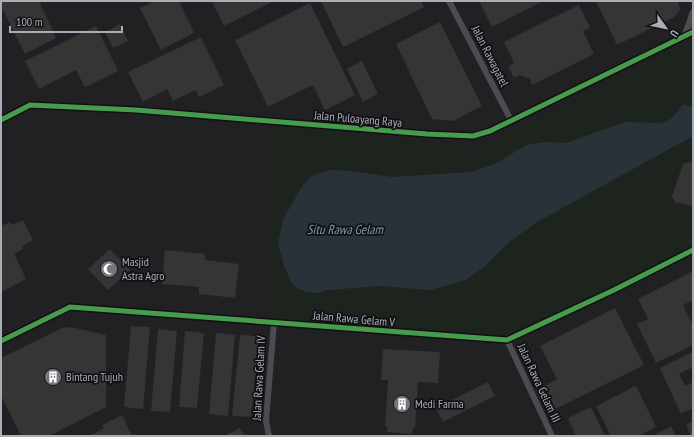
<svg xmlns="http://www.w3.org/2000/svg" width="694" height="437" font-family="'PT Sans Narrow',sans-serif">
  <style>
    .built { fill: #212123 }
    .green { fill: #1d241e }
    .water { fill: #2a3239 }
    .building { fill: #353536 }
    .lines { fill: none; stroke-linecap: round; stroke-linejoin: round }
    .minor { stroke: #4b4c50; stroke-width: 6 }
    .tertiary { stroke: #4b4c50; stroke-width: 7 }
    .cycleway-casing { stroke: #111113; stroke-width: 8 }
    .cycleway { stroke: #469c4c; stroke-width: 5 }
    .labels { text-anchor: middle; stroke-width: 3.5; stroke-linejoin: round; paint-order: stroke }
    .street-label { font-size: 12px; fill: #a8adb8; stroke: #111113 }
    .poi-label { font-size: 12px; fill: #a8adb8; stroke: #111113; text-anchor: start }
    .water-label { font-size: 13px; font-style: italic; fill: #7f9bb3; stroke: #111113 }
  </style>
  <rect width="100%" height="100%" fill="#171717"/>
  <!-- built -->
  <path class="built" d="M1,1H690L693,7V436H1Z"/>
  <!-- green -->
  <path class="green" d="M693,39V245L506,338L274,330L267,241L277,122L475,150Z"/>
  <!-- water -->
  <path class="water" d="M683,104L693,107V136L537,222L508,243L485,266L466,280L430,290L381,286L328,290L318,293L306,292L297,288L291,282L284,266L278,243L283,219L303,185L310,177L319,173L331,170L352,171L392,177L471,172L495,164L526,145L546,142L566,143L625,122L660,123L671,119Z"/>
  <!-- building -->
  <g class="building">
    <path d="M1,1H39L56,38L25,54L1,6Z"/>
    <path d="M155,1H179L194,33L161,50L140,8Z"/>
    <path d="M212,1H274L224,26Z"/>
    <path d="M321,1H421L424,7L343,47Z"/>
    <path d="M479,1H543L492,27Z"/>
    <path d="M596,1H678L680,10L674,17L617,45Z"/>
    <path d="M310,3L355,95L325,110L313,85L268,107L235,40Z"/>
    <path d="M579,5L590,28L583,31L594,54L532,85L530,79L520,75L514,78L508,66L514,63L504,42Z"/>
    <path d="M440,22L482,106L453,121L432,119L396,44Z"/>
    <path d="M120,24L128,41L113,48L105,32Z"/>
    <path d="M96,26L118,71L85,87L76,70L39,89L25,61Z"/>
    <path d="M201,37L224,85L199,97L196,90L173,101L167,89L143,102L128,72Z"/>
    <path d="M362,61L378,94L363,102L347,69Z"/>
    <path d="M689,162L693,163V206L675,202L672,196L683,164Z"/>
    <path d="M23,220L33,240L22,246L23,249L14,254L26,279L1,292V226L10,222L12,225Z"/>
    <path d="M110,249L130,270L108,290L88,269Z"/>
    <path d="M165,250L205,254V260L239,264L235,298L199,294V287L162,284Z"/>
    <path d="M693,271V300L683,305L691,322L693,321V345L656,363L637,324L648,319L638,299Z"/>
    <path d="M615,308L644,365L555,409L544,386L557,379L540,346Z"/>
    <path d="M131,326L150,327L143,409L124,407Z"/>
    <path d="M71,327L106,335V407L49,436H21L1,395V358L62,328Z"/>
    <path d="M158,329L177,331L170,412L151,411Z"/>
    <path d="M185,331L204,333L197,408L179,407Z"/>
    <path d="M216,333L235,335L228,416L209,414Z"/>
    <path d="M240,335L259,336L251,417L232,416Z"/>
    <path d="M383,349L440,352L438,383L418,382L415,428H413L412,434L387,432V426H385L388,380H381Z"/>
    <path d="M693,352V367L679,374L685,386L693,382V408L681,414L660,368Z"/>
    <path d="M488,382L495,396L443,422L436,408Z"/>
    <path d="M636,386L656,427L638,436H611L596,406Z"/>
    <path d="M591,407L605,436H576L568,418Z"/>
    <path d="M122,415L132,436H89L104,428L102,425Z"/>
    <path d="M693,421V436H691L686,425Z"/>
    <path d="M671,426L676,436H652Z"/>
    <path d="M240,428L245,436H224Z"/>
  </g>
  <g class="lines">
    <!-- minor -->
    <g class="minor">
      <path d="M449,1L511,120"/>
      <path d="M507,340L552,436"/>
      <path d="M1,341L70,307L507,340L614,290L693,250"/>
      <path d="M269,436L266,421L274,322"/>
    </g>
    <!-- tertiary -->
    <g class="tertiary">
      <path d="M685,36L693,13"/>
      <path d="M1,120L30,105L136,110L427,134L473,136L490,131L693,32"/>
    </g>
    <!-- cycleway casing -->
    <g class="cycleway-casing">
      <g id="cycleway">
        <path d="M1,120L30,105L136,110L427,134L473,136L490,131L693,32"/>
        <path d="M1,341L70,307L507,340L614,290L693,250"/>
      </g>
    </g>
    <!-- cycleway -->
    <use href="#cycleway" class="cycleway"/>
  </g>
  <!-- icons -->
  <defs>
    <g id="mosque-disc" transform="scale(0.9)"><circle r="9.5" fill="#757880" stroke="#111113"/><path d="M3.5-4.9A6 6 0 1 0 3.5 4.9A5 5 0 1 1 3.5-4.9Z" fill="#fff"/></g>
    <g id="building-disc" transform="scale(0.9)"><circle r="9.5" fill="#757880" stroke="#111113"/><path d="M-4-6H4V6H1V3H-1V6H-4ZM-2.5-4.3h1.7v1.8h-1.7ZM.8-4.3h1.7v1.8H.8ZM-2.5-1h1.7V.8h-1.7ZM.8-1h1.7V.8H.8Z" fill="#fff"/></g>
  </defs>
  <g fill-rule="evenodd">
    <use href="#mosque-disc" x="109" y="269"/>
    <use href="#building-disc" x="53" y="377"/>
    <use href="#building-disc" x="402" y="404"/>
  </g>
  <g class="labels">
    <!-- street labels -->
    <g class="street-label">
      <text transform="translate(490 56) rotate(63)" y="4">Jalan Rawagatel</text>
      <text transform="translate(358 119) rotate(5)" y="4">Jalan Puloayang Raya</text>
      <text transform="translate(354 319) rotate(5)" y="4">Jalan Rawa Gelam V</text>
      <text transform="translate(259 378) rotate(-87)" y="4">Jalan Rawa Gelam IV</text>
      <text transform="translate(539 383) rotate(65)" y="4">Jalan Rawa Gelam III</text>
    </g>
    <!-- poi labels -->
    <g class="poi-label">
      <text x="122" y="266">Masjid<tspan x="122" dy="14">Astra Agro</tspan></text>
      <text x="66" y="381">Bintang Tujuh</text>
      <text x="415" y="408">Medi Farma</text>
    </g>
    <!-- water labels -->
    <g class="water-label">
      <text x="345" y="234">Situ Rawa Gelam</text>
    </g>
  </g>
  <!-- border -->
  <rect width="694" height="437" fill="none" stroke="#a8adb8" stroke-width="4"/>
  <!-- north arrow -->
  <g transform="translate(666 28) rotate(123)" stroke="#111113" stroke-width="3" paint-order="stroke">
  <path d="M0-3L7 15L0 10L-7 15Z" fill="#a8adb8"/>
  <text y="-6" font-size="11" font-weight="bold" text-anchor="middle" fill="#a8adb8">U</text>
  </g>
  <!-- scale -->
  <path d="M10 26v6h112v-6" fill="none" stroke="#a8adb8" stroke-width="2"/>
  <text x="16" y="26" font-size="12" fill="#a8adb8" stroke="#111113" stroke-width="3" paint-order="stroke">100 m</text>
</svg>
